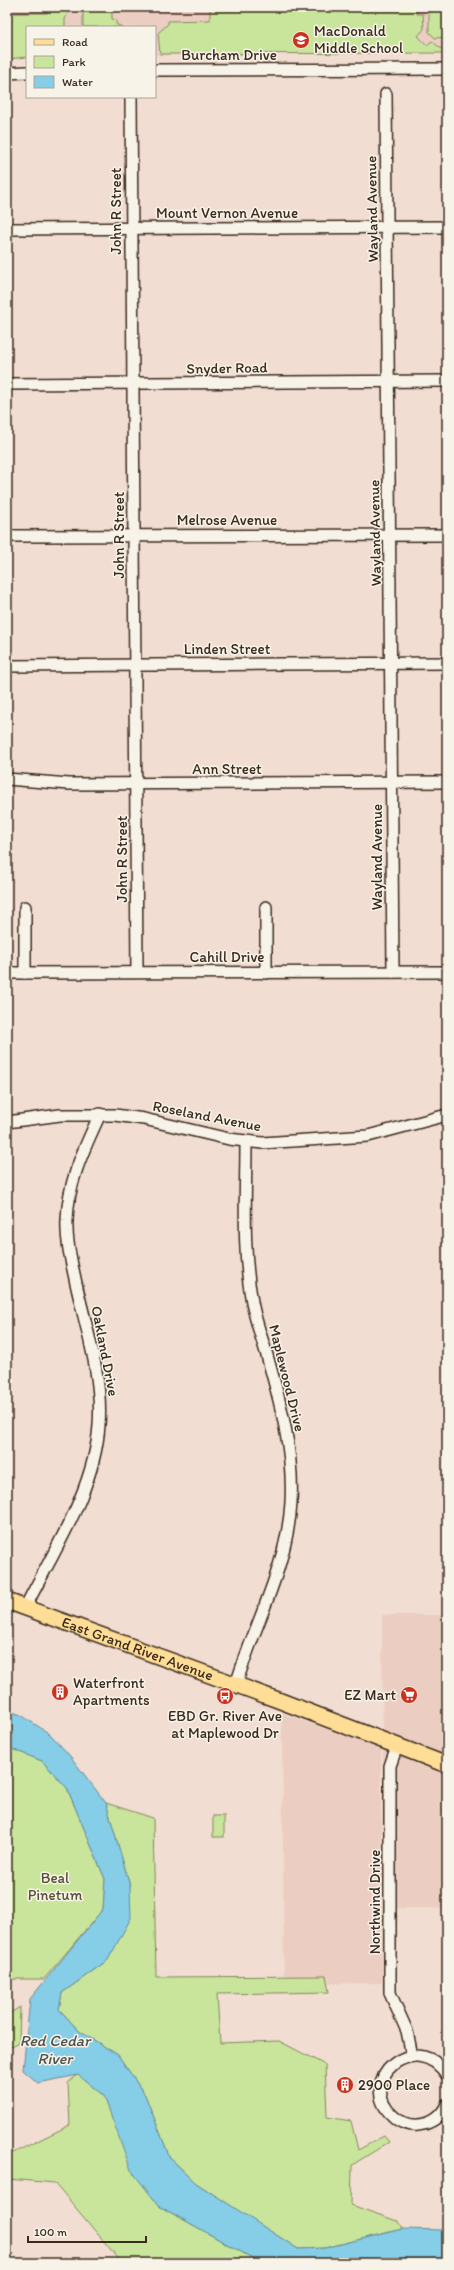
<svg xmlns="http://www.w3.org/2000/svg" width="454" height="2270" font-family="Itim,sans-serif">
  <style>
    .built { fill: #eccdc1 }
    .green { fill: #c9e59c; stroke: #82885d }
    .water { fill: #86cde7; stroke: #688c97 }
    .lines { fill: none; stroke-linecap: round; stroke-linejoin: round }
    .minor-casing { stroke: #3b2a1e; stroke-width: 14 }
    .major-casing { stroke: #3b2a1e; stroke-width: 18 }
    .minor { stroke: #f7f3e8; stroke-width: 11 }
    .major { stroke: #fede96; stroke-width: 15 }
    .labels { text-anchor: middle; stroke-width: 3; stroke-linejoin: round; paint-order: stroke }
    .poi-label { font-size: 15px; fill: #3b2a1e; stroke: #f7f3e8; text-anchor: start }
    .street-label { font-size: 15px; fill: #3b2a1e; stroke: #f7f3e8 }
    .park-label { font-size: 15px; fill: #574f37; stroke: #f7f3e8 }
    .water-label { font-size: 16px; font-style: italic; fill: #4e5350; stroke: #f7f3e8 }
  </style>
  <rect width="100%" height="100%" fill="#f1ddd1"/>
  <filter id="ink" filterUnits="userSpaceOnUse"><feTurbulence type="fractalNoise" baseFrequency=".025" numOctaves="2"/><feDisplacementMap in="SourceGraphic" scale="8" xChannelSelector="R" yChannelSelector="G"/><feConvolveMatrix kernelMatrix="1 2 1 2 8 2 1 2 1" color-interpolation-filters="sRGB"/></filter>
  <g filter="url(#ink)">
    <!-- built -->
    <g class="built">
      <path d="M7,7H447V53L155,55V27H27L7,56Z"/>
      <path d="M382,1615H447V1908H384Z"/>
      <path d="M282,1713L381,1749L382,1983L284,1984Z"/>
    </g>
    <!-- green -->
    <g class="green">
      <path d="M47,7H71L65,19V27H27V57L7,59V13H47Z"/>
      <path d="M83,7H112V19L116,20V24L122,27H83Z"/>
      <path d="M210,7H416L417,14H423L424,29L418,36L427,45L432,41L440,48L447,49V53L160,54L158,33L168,24V21L210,20Z"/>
      <path d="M429,7H447V37L435,38L429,32Z"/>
      <path d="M7,1747L42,1761L67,1788L105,1879L103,1909L44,1979H7Z"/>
      <path d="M106,1803L153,1818L156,1977L326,1976L329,1992L217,1994L220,2043L279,2041L325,2065L327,2117L351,2121L358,2150L384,2136L389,2142L352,2165L351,2205L397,2221L402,2229L325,2248L298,2249L240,2212L196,2183L170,2158L145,2095L118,2055L79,2031L59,2009L62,1993L108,1960L130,1886Z"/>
      <rect x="213" y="1816" width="11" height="21"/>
      <path d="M20,2007L19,2042L7,2049V2015Z"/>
      <path d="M78,2074L104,2096L114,2122L159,2206L261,2263H122L55,2183L8,2179L7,2156L70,2125L68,2083Z"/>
    </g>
    <!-- water -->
    <path class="water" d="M7,1710L21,1715L50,1734L70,1756L106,1803L130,1886L131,1918L108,1960L62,1993L59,2009L79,2031L118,2055L145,2095L170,2158L196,2183L298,2249L325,2248L402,2229L445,2230H447V2263L410,2261L406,2263H261L159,2206L131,2170L104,2096L78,2075L38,2083L23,2070L30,1999L103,1909L105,1879L67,1788L42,1761L7,1747Z"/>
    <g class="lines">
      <!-- minor casing -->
      <g class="minor-casing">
        <g id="minor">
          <path d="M155,70L447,69"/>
          <path d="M7,73L27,72"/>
          <path d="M386,94L393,972"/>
          <path d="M131,97L137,972"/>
          <path d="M7,229L447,227"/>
          <path d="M7,384L447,381"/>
          <path d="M7,536L447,535"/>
          <path d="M7,666L447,663"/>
          <path d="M7,779L69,784L447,782"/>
          <path d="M25,907V973"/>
          <path d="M266,907V973"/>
          <path d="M7,973L447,972"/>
          <path d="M7,1122L60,1115H115L144,1119L229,1139L262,1143L368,1136L447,1115"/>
          <path d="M25,1608C53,1552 95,1489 99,1425C103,1374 84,1323 74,1274C70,1256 66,1238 67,1220C68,1181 84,1149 100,1114"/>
          <path d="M236,1685C254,1625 287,1568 291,1503C294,1451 280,1401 266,1352C261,1336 255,1319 252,1302C242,1250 246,1195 246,1142"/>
          <path d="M397,1746L390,1766V1993L407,2031L412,2056"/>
          <path d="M447,2075C415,2027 354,2081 393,2116C399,2122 409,2126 418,2125C431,2124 442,2116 447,2104"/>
        </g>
      </g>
      <!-- major casing -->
      <g class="major-casing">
        <g id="major">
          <path id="s1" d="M7,1601L278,1700L447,1765"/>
        </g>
      </g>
      <!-- minor -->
      <use href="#minor" class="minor"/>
      <!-- major -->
      <use href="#major" class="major"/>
    </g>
  </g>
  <!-- icons -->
  <defs>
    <g id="school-disc" transform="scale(0.9)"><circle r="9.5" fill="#c8321e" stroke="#f7f3e8"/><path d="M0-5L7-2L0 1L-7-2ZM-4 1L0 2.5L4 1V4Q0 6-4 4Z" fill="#fff"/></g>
    <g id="building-disc" transform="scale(0.9)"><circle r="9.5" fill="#c8321e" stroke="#f7f3e8"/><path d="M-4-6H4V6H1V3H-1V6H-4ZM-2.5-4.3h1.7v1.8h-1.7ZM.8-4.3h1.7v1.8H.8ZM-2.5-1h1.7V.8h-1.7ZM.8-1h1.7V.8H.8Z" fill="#fff"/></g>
    <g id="supermarket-disc" transform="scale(0.9)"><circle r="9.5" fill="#c8321e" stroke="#f7f3e8"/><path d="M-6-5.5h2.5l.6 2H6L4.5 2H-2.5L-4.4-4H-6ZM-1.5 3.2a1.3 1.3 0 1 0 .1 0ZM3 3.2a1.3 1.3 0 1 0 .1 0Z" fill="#fff"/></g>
    <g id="bus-disc" transform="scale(0.9)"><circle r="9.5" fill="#c8321e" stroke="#f7f3e8"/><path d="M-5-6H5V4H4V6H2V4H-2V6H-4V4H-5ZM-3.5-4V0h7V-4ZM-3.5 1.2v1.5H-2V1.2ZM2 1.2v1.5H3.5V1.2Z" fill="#fff"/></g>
  </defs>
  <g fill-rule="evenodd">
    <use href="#school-disc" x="301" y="40"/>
    <use href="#building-disc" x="60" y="1692"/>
    <use href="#supermarket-disc" x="409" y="1695"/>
    <use href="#bus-disc" x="225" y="1696"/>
    <use href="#building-disc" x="345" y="2085"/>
  </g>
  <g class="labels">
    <!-- poi labels -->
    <g class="poi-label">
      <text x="314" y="36">MacDonald<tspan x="314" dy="17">Middle School</tspan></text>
      <text x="73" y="1688">Waterfront<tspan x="73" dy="17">Apartments</tspan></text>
      <text x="396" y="1700" text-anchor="end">EZ Mart</text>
      <text x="225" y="1721" text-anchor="middle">EBD Gr. River Ave<tspan x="225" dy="17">at Maplewood Dr</tspan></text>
      <text x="358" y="2090">2900 Place</text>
    </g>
    <!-- street labels -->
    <g class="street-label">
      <text x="229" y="60">Burcham Drive</text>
      <text transform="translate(372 209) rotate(-91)" y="5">Wayland Avenue</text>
      <text transform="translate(116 211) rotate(-90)" y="5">John R Street</text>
      <text x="227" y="218">Mount Vernon Avenue</text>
      <text transform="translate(227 368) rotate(-1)" y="5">Snyder Road</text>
      <text x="227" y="525">Melrose Avenue</text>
      <text transform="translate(375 533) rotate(-91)" y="5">Wayland Avenue</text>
      <text transform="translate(119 535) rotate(-90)" y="5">John R Street</text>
      <text x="227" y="654">Linden Street</text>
      <text x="227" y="774">Ann Street</text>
      <text transform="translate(377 857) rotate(-90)" y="5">Wayland Avenue</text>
      <text transform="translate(122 859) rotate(-90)" y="5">John R Street</text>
      <text x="227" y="962">Cahill Drive</text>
      <text transform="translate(207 1116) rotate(11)" y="5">Roseland Avenue</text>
      <text transform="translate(105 1351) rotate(79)" y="5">Oakland Drive</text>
      <text transform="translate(287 1378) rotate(76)" y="5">Maplewood Drive</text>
      <text dy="5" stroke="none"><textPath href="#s1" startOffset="139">East Grand River Avenue</textPath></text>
      <text transform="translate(375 1902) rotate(-90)" y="5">Northwind Drive</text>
    </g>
    <!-- park labels -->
    <g class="park-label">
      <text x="55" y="1883">Beal<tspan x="55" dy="17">Pinetum</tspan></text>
    </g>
    <!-- water labels -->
    <g class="water-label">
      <text x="55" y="2046">Red Cedar<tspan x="55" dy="18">River</tspan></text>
    </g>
  </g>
  <!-- margin -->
  <rect width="454" height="2270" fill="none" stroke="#f7f3e8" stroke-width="24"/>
  <rect x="12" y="12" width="430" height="2246" fill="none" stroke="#3b2a1e" stroke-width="1.5" filter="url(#ink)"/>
  <!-- legend -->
  <rect x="26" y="26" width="130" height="72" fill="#f7f3e8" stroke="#aca397"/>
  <rect x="34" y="39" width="20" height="6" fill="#fede96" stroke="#aca397"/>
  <text x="62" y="46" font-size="12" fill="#3b2a1e">Road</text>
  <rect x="34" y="56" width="20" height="12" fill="#c9e59c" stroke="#aca397"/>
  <text x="62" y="66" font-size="12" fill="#3b2a1e">Park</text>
  <rect x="34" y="76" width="20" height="12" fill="#86cde7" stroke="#aca397"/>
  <text x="62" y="86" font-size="12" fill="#3b2a1e">Water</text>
  <!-- scale -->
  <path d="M28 2236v6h118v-6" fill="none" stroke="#3b2a1e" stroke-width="2"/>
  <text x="34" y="2236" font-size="12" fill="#3b2a1e" stroke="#f7f3e8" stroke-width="3" paint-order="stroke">100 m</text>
</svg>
